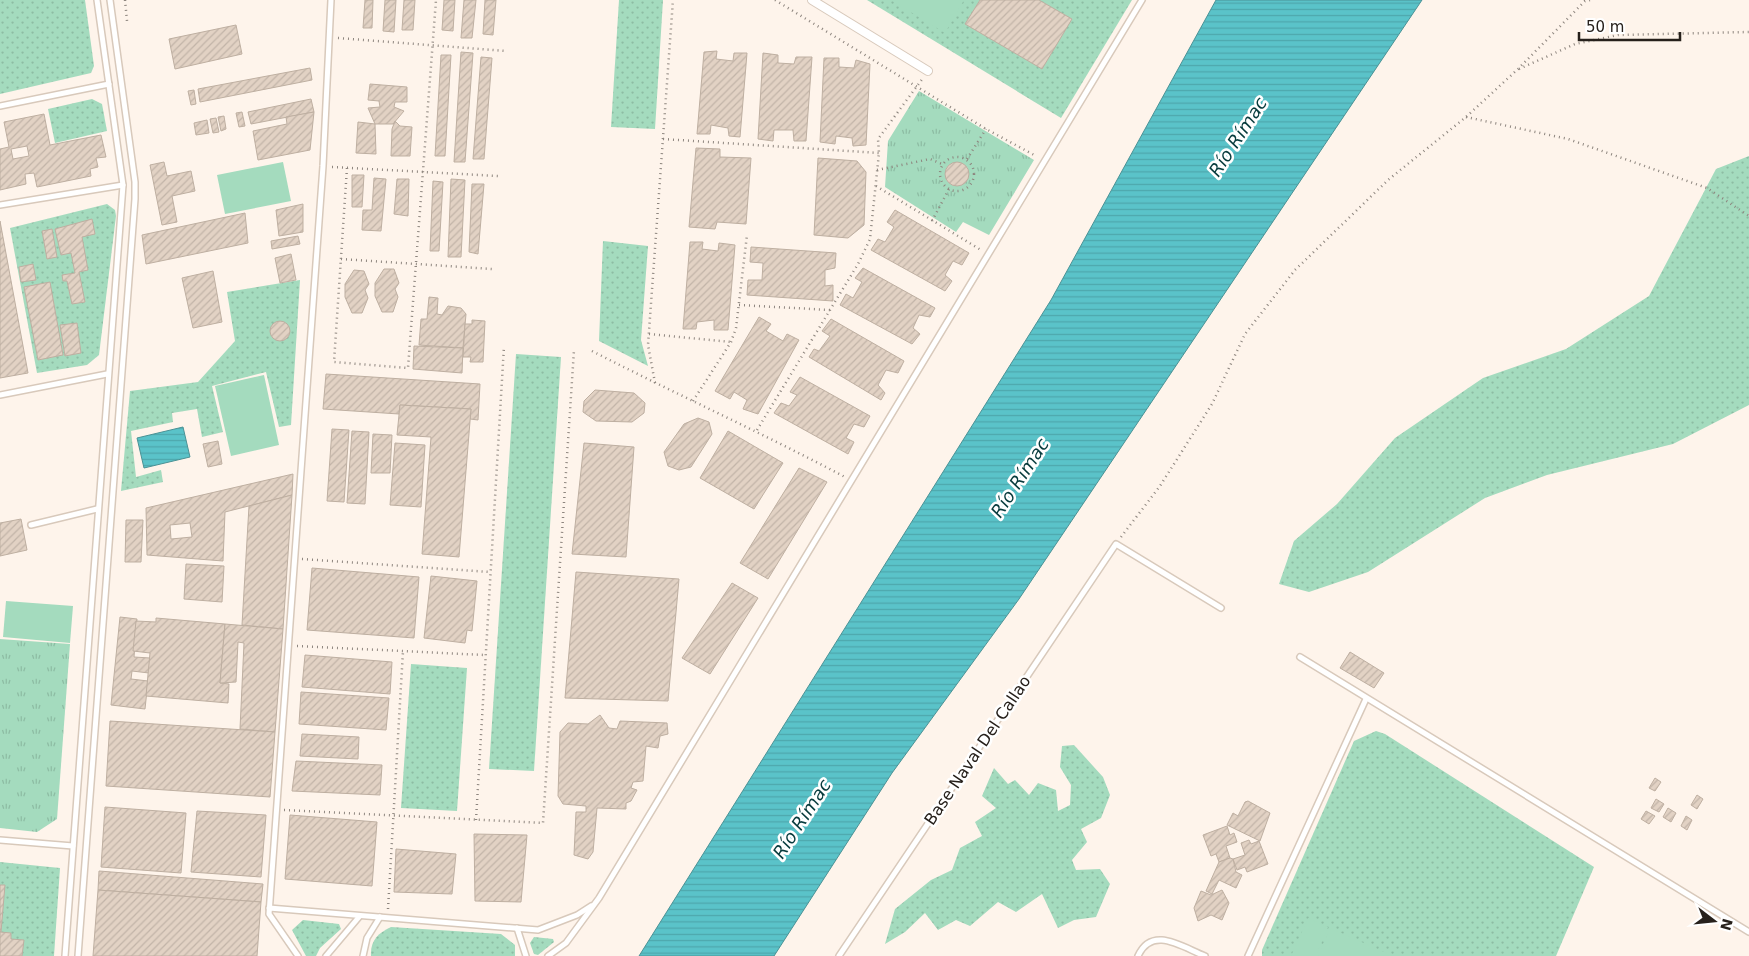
<svg xmlns="http://www.w3.org/2000/svg" width="1749" height="956" font-family="'DejaVu Sans',sans-serif">
  <style>
    .grass { fill: url(#grass-dots) }
    .park { fill: url(#park-tufts) }
    .pitch { fill: #a4dbbe }
    .water { fill: url(#water-rules); stroke: #4a9295 }
    .building { fill: url(#building-hatch); stroke: #beafa1; fill-rule: evenodd }
    .lines { fill: none; stroke-linecap: round; stroke-linejoin: round }
    .service-casing { stroke: #d8c9bb; stroke-width: 8 }
    .pedestrian-casing { stroke: #d8c9bb; stroke-width: 10 }
    .path { stroke: #8d857e; stroke-width: 2.5; stroke-dasharray: 1 4; stroke-linecap: butt }
    .service { stroke: #fff; stroke-width: 5 }
    .pedestrian { stroke: #fff; stroke-width: 8 }
    .labels { text-anchor: middle; stroke-width: 5; stroke-linejoin: round; paint-order: stroke }
    .street-label { font-size: 16px; fill: #26201b; stroke: #fff }
    .water-label { font-size: 18px; font-style: italic; fill: #073b3d; stroke: #fff }
  </style>
  <defs>
    <pattern id="grass-dots" width="8" height="8" patternUnits="userSpaceOnUse" patternTransform="scale(1.25)"><rect width="8" height="8" fill="#a4dbbe"/><path d="M2 2h.1M6 6h.1" fill="none" stroke="#8dbca3" stroke-width="1.8" stroke-linecap="round"/></pattern>
    <pattern id="park-tufts" width="24" height="20" patternUnits="userSpaceOnUse" patternTransform="scale(1.25)"><rect width="24" height="20" fill="#a4dbbe"/><path d="M3 7l-1-3M5 7V3M7 7l1-3M15 17l-1-3M17 17v-4M19 17l1-3" fill="none" stroke="#8dbca3"/></pattern>
    <pattern id="water-rules" width="6" height="5" patternUnits="userSpaceOnUse" patternTransform="scale(1.25)"><rect width="6" height="5" fill="#5ac3c9"/><path d="M0 2.5h6" fill="none" stroke="#4ea7ac"/></pattern>
    <pattern id="building-hatch" width="6" height="6" patternUnits="userSpaceOnUse" patternTransform="scale(1.25)"><rect width="6" height="6" fill="#e2d2c4"/><path d="M-1 1l2-2M0 6l6-6M5 7l2-2" fill="none" stroke="#c2b4a8"/></pattern>
  </defs>
  <rect width="100%" height="100%" fill="#fef4eb"/>
  <!-- grass -->
  <g class="grass">
    <path d="M0,0H85L94,66L91,73L0,94Z"/>
    <path d="M619,0H663L655,129L611,127Z"/>
    <path d="M867,0H1132L1061,118Z"/>
    <path d="M92,99L102,104L107,131L55,143L48,109Z"/>
    <path d="M1749,156V405L1673,444L1547,475L1485,498L1368,572L1309,592L1279,584L1294,541L1337,504L1395,438L1483,378L1566,349L1649,296L1716,169Z"/>
    <path d="M107,204L115,210L116,216L99,355L87,365L37,373L10,228Z"/>
    <path d="M603,241L648,246L641,340L648,366L599,341Z"/>
    <path d="M300,280L291,425L279,427L266,372L212,386L223,432L202,437L197,409L172,413L173,422L131,431L136,477L161,470L163,482L121,491L130,391L198,382L235,341L227,292Z"/>
    <path d="M516,354L561,357L534,771L489,769Z"/>
    <path d="M411,664L467,668L457,811L401,808Z"/>
    <path d="M1376,731L1385,734L1594,867L1556,956H1262V950L1354,741Z"/>
    <path d="M1074,745L1103,777L1110,795L1101,818L1081,829L1087,842L1072,860L1076,870L1100,869L1110,884L1096,917L1074,920L1058,928L1042,894L1016,912L998,902L970,926L956,920L938,930L925,913L905,932L885,944L895,909L931,880L952,870L960,848L982,836L975,822L996,808L982,796L994,768L1008,784L1015,780L1029,795L1038,783L1056,790L1058,811L1070,805L1071,785L1060,767L1062,746Z"/>
    <path d="M0,862L60,868L54,956H0Z"/>
    <path d="M303,920L339,924L341,929L320,948L316,956H306L292,930Z"/>
    <path d="M391,927L501,934L515,945V956H371C370,941 378,933 391,927Z"/>
    <path d="M534,937L553,939L554,942L538,955L534,954L530,943Z"/>
  </g>
  <!-- park -->
  <g class="park">
    <path d="M919,91L1034,160L989,235L963,222L956,232L885,187L888,141Z"/>
    <path d="M0,639L70,644L57,819L37,832L0,828Z"/>
  </g>
  <!-- pitch -->
  <g class="pitch">
    <path d="M891,0H964L945,33Z"/>
    <path d="M283,162L291,201L225,214L217,175Z"/>
    <path d="M264,375L279,445L231,456L215,386Z"/>
    <path d="M6,601L73,606L70,643L3,637Z"/>
    <path d="M1308,918L1328,927L1316,956H1291Z"/>
    <path d="M1330,928L1393,956H1318Z"/>
  </g>
  <!-- water -->
  <g class="water">
    <path d="M1216,0H1422L1019,599L892,773L774,956H639L1051,300Z"/>
    <path d="M183,427L190,457L144,468L137,438Z"/>
  </g>
  <!-- building -->
  <g class="building">
    <path d="M365,0H373L372,28H363Z"/>
    <path d="M385,0H396L394,32L383,31Z"/>
    <path d="M404,0H415L413,30H402Z"/>
    <path d="M444,0H455L453,31L442,30Z"/>
    <path d="M464,0H476L472,38H461Z"/>
    <path d="M485,0H496L493,35L483,34Z"/>
    <path d="M980,0H1039L1072,19L1042,69L965,24Z"/>
    <path d="M236,25L242,54L175,69L169,39Z"/>
    <path d="M717,51L716,59L733,61L734,53H747L740,137L729,136L728,128L711,125L710,134H697L704,52Z"/>
    <path d="M461,52L473,53L465,162H454Z"/>
    <path d="M763,53L778,55V63L794,64L796,57H812L806,141H794L793,130H774L773,141L758,139Z"/>
    <path d="M441,55H451L445,156H435Z"/>
    <path d="M481,57L492,58L484,159H473Z"/>
    <path d="M824,58H839V67L854,68L856,60L870,64L866,145L853,146L852,138L836,136L835,144L820,142Z"/>
    <path d="M310,68L312,80L200,102L198,89Z"/>
    <path d="M370,84L407,87V102H395L394,107L404,111L393,124H375L368,108L380,107L379,101L368,100Z"/>
    <path d="M194,90L196,104L191,105L188,91Z"/>
    <path d="M311,99L314,112L251,124L248,112Z"/>
    <path d="M242,112L245,126L239,127L236,113Z"/>
    <path d="M314,112L310,150L258,160L253,131L287,124L286,117Z"/>
    <path d="M44,114L50,145L101,135L106,157L96,158L98,167L90,169L91,176L37,187L34,173L25,174L26,184L0,190V149L9,147L4,122ZM27,146L29,156L13,159L11,149Z"/>
    <path d="M224,116L226,129L221,131L218,117Z"/>
    <path d="M216,118L219,132L213,133L210,119Z"/>
    <path d="M207,120L209,133L196,135L194,123Z"/>
    <path d="M395,121L400,126L412,127L410,156H391L392,129Z"/>
    <path d="M358,122L375,124L376,154L356,153Z"/>
    <path d="M696,148L720,149V157L751,158L746,224L717,222L715,229L689,227Z"/>
    <path d="M818,158L857,161L866,172L864,225L848,238L814,235Z"/>
    <circle cx="957" cy="174" r="12"/>
    <path d="M164,162L167,176L191,171L195,191L172,196L177,222L162,225L150,165Z"/>
    <path d="M352,175H364L362,207H352Z"/>
    <path d="M374,178L386,179L381,231L362,230L363,210H372Z"/>
    <path d="M397,179H409L408,216L394,214Z"/>
    <path d="M451,179L465,180L461,257H448Z"/>
    <path d="M433,181L443,182L439,251H430Z"/>
    <path d="M472,184H484L478,254L469,252Z"/>
    <path d="M303,204V232L279,236L276,210Z"/>
    <path d="M895,210L969,253L962,265L953,261L945,275L952,281L945,291L871,250L878,239L885,242L894,227L887,222Z"/>
    <path d="M245,213L248,243L146,264L142,235Z"/>
    <path d="M92,219L95,234L82,237L88,270L79,272L85,302L72,304L67,281H63L62,275L75,273L71,253L61,255L55,229Z"/>
    <path d="M0,221L28,373L0,378Z"/>
    <path d="M52,229L57,257L47,259L42,231Z"/>
    <path d="M298,236L300,244L272,249L271,241Z"/>
    <path d="M690,242H703L702,249L718,251L719,243L735,245L728,330H714V320L697,322L696,329H683Z"/>
    <path d="M751,247L836,253L835,268L825,270V286L833,285V301L747,295L748,280H762L763,263L750,262Z"/>
    <path d="M291,254L296,280L280,283L275,258Z"/>
    <path d="M33,264L36,280L21,282L19,267Z"/>
    <path d="M863,268L935,308L930,317L919,315L913,328L920,334L912,344L840,305L846,294L853,298L862,282L855,278Z"/>
    <path d="M384,269H394L399,283L395,289L398,297L393,312H382L375,296V283Z"/>
    <path d="M354,270L364,271L369,284L365,290L368,298L362,313H352L345,297V284Z"/>
    <path d="M213,271L222,322L193,328L182,278Z"/>
    <path d="M50,282L63,355L38,360L24,287Z"/>
    <path d="M429,297L438,298L437,314L442,315L448,306L461,308L466,314L463,348L419,345L421,319H427Z"/>
    <path d="M759,317L771,324L766,331L783,341L787,334L799,340L758,414L743,409L747,400L734,392L730,399L715,391Z"/>
    <path d="M831,319L904,361L898,373L886,370L878,385L885,393L881,400L809,357L814,349L819,351L830,336L822,331Z"/>
    <path d="M472,320L485,321L483,362H470L471,357H463L465,324H472Z"/>
    <circle cx="280" cy="331" r="10"/>
    <path d="M77,323L81,353L65,356L60,325Z"/>
    <path d="M414,346L463,348L462,373L413,369Z"/>
    <path d="M326,374L480,384L478,420L470,419L471,409L400,405L399,414L323,409Z"/>
    <path d="M800,377L870,416L864,427L854,424L846,438L854,442L848,454L774,413L781,403L789,406L797,395L790,392Z"/>
    <path d="M595,390L634,393L645,403L644,413L632,422L596,421L583,412L584,401Z"/>
    <path d="M400,405L471,409L459,557L422,554L431,437L397,435Z"/>
    <path d="M698,418L709,422L712,434L691,467L679,470L668,466L664,452L684,424Z"/>
    <path d="M332,429L349,430L344,502L327,501Z"/>
    <path d="M352,431L369,432L365,504L347,503Z"/>
    <path d="M728,431L783,463L754,509L700,478Z"/>
    <path d="M373,434L392,435L390,473H371Z"/>
    <path d="M218,441L222,464L208,467L203,444Z"/>
    <path d="M395,443L425,445L421,507L390,505Z"/>
    <path d="M584,443L634,447L626,557L572,554Z"/>
    <path d="M799,468L827,482L768,579L740,563Z"/>
    <path d="M293,474L292,495L225,512L223,561L147,555L146,508ZM190,523L192,537L171,539L170,525Z"/>
    <path d="M292,495L283,629L242,625L249,506Z"/>
    <path d="M21,519L27,550L0,556V523Z"/>
    <path d="M126,520H143L141,562H125Z"/>
    <path d="M186,564L224,566L222,602L184,599Z"/>
    <path d="M312,568L419,577L414,638L307,630Z"/>
    <path d="M576,572L679,579L668,701L565,698Z"/>
    <path d="M431,576L477,581L472,631L467,630L465,643L424,638Z"/>
    <path d="M732,583L758,598L710,674L682,658Z"/>
    <path d="M120,617L137,619L134,657L150,658L149,673L132,671L131,679L148,681L145,709L111,705Z"/>
    <path d="M156,618L225,624L220,683L229,684L228,703L146,696L150,653L133,651L136,621L156,622Z"/>
    <path d="M225,624L283,629L275,732L240,729L244,643L238,642L236,682L220,683Z"/>
    <path d="M1350,652L1384,673L1374,688L1340,668Z"/>
    <path d="M305,655L392,662L390,694L302,687Z"/>
    <path d="M301,692L389,698L386,730L299,724Z"/>
    <path d="M600,715L609,728L617,729L620,721L667,723L668,734L660,736L658,748L646,746L643,781L633,782L631,788L637,790L631,801L626,803V809L597,808L593,852L588,859L574,855L576,812H586V806L563,804L558,796L560,732L568,723L588,724Z"/>
    <path d="M110,721L275,732L270,797L106,786Z"/>
    <path d="M302,734L359,737L358,759L300,756Z"/>
    <path d="M296,761L382,765L380,795L292,791Z"/>
    <path d="M1655,778L1661,782L1655,791L1649,788Z"/>
    <path d="M1697,795L1703,799L1697,809L1691,805Z"/>
    <path d="M1656,799L1664,804L1659,812L1651,808Z"/>
    <path d="M1248,801L1270,813L1260,841L1227,825L1233,813L1238,816L1245,802Z"/>
    <path d="M105,807L186,813L181,873L101,867Z"/>
    <path d="M1668,808L1676,813L1671,822L1663,817Z"/>
    <path d="M197,811L266,815L261,877L191,872Z"/>
    <path d="M1646,811L1655,816L1649,824L1641,819Z"/>
    <path d="M290,815L377,822L372,886L285,879Z"/>
    <path d="M1686,816L1692,820L1687,830L1681,826Z"/>
    <path d="M1227,826L1230,835L1234,833L1237,842L1226,846L1230,858L1219,862L1216,854L1211,856L1203,835Z"/>
    <path d="M474,834L527,835L521,902L475,901Z"/>
    <path d="M1249,840L1251,844L1259,841L1268,864L1247,872L1245,867L1237,870L1233,859L1245,855L1241,843Z"/>
    <path d="M396,849L456,854L452,894L394,892Z"/>
    <path d="M1230,858L1233,859L1236,872L1242,875L1236,888L1219,880L1212,894L1206,891L1219,862Z"/>
    <path d="M99,871L263,884L261,902L98,890Z"/>
    <path d="M0,885H5L1,932H0Z"/>
    <path d="M98,890L261,902L257,956H93Z"/>
    <path d="M1222,890L1229,903L1222,920L1211,915L1198,921L1194,908L1201,891L1211,895Z"/>
    <path d="M0,932L11,933V939L24,940L22,956H0Z"/>
  </g>
  <g class="lines">
    <!-- service casing -->
    <g class="service-casing">
      <g id="service">
        <path d="M0,106L109,84"/>
        <path d="M0,205L123,185"/>
        <path d="M0,395L107,374"/>
        <path d="M31,525L97,509"/>
        <path d="M1300,657L1749,932"/>
        <path d="M0,840L73,846"/>
        <path d="M269,908L538,930L577,915L591,906"/>
        <path d="M517,928L526,956"/>
        <path d="M65,956L123,185L97,0"/>
        <path d="M78,956L135,199V182L110,0"/>
        <path d="M298,956L269,914L323,166L331,0"/>
        <path d="M326,956L359,917"/>
        <path d="M363,956L367,938L380,917"/>
        <path d="M548,956L566,943L599,898L1142,0"/>
        <path d="M839,956L1116,544L1221,608"/>
        <path d="M1138,956C1152,925 1182,947 1205,956"/>
        <path d="M1248,956L1366,699"/>
      </g>
    </g>
    <!-- pedestrian casing -->
    <g class="pedestrian-casing">
      <path id="pedestrian" d="M812,0L928,71"/>
    </g>
    <!-- path -->
    <g class="path">
      <path d="M125,0L127,21"/>
      <path d="M775,0L986,129L1036,156"/>
      <path d="M338,38L506,51"/>
      <path d="M1519,69L1575,44L1618,35L1749,32"/>
      <path d="M1466,117L1568,139L1707,188L1749,216"/>
      <path d="M663,139L879,153"/>
      <circle cx="957" cy="174" r="17"/>
      <path d="M967,159L986,129"/>
      <path d="M332,167L498,176"/>
      <path d="M347,168L334,362L408,368L436,0"/>
      <path d="M877,170L930,159L942,164"/>
      <path d="M876,186L981,250"/>
      <path d="M932,221L949,189"/>
      <path d="M341,259L492,269"/>
      <path d="M739,305L830,310"/>
      <path d="M649,334L731,342"/>
      <path d="M592,351C676,394 762,433 845,477"/>
      <path d="M655,383L648,345L673,0"/>
      <path d="M693,401L731,342L736,328L747,235"/>
      <path d="M757,430L858,264L870,239L879,153L878,139L923,78"/>
      <path d="M1121,537L1160,486L1212,404L1245,334L1295,270L1388,180L1466,117L1518,69L1585,1L1590,0"/>
      <path d="M302,559L490,572"/>
      <path d="M297,646L485,655"/>
      <path d="M284,810L543,823L574,350"/>
      <path d="M476,820L504,346"/>
      <path d="M388,909L403,651"/>
    </g>
    <!-- service -->
    <use href="#service" class="service"/>
    <!-- pedestrian -->
    <use href="#pedestrian" class="pedestrian"/>
  </g>
  <g class="labels">
    <!-- street labels -->
    <g class="street-label">
      <text transform="translate(977 750) rotate(-56)" y="6">Base Naval Del Callao</text>
    </g>
    <!-- water labels -->
    <g class="water-label">
      <text transform="translate(1238 137) rotate(-57)" y="6">Río Rímac</text>
      <text transform="translate(1020 478) rotate(-57)" y="6">Río Rímac</text>
      <text transform="translate(802 819) rotate(-57)" y="6">Río Rímac</text>
    </g>
  </g>
  <!-- north arrow -->
  <g transform="translate(1714 921) rotate(106)" stroke="#ffffff" stroke-width="4" paint-order="stroke">
  <path d="M0-4L9 19L0 12L-9 19Z" fill="#26201b"/>
  <text y="-8" font-size="14" font-weight="bold" text-anchor="middle" fill="#26201b">N</text>
  </g>
  <!-- scale -->
  <path d="M1579 32v8h101v-8" fill="none" stroke="#26201b" stroke-width="2.5"/>
  <text x="1586" y="32" font-size="15" fill="#26201b" stroke="#ffffff" stroke-width="4" paint-order="stroke">50 m</text>
</svg>
